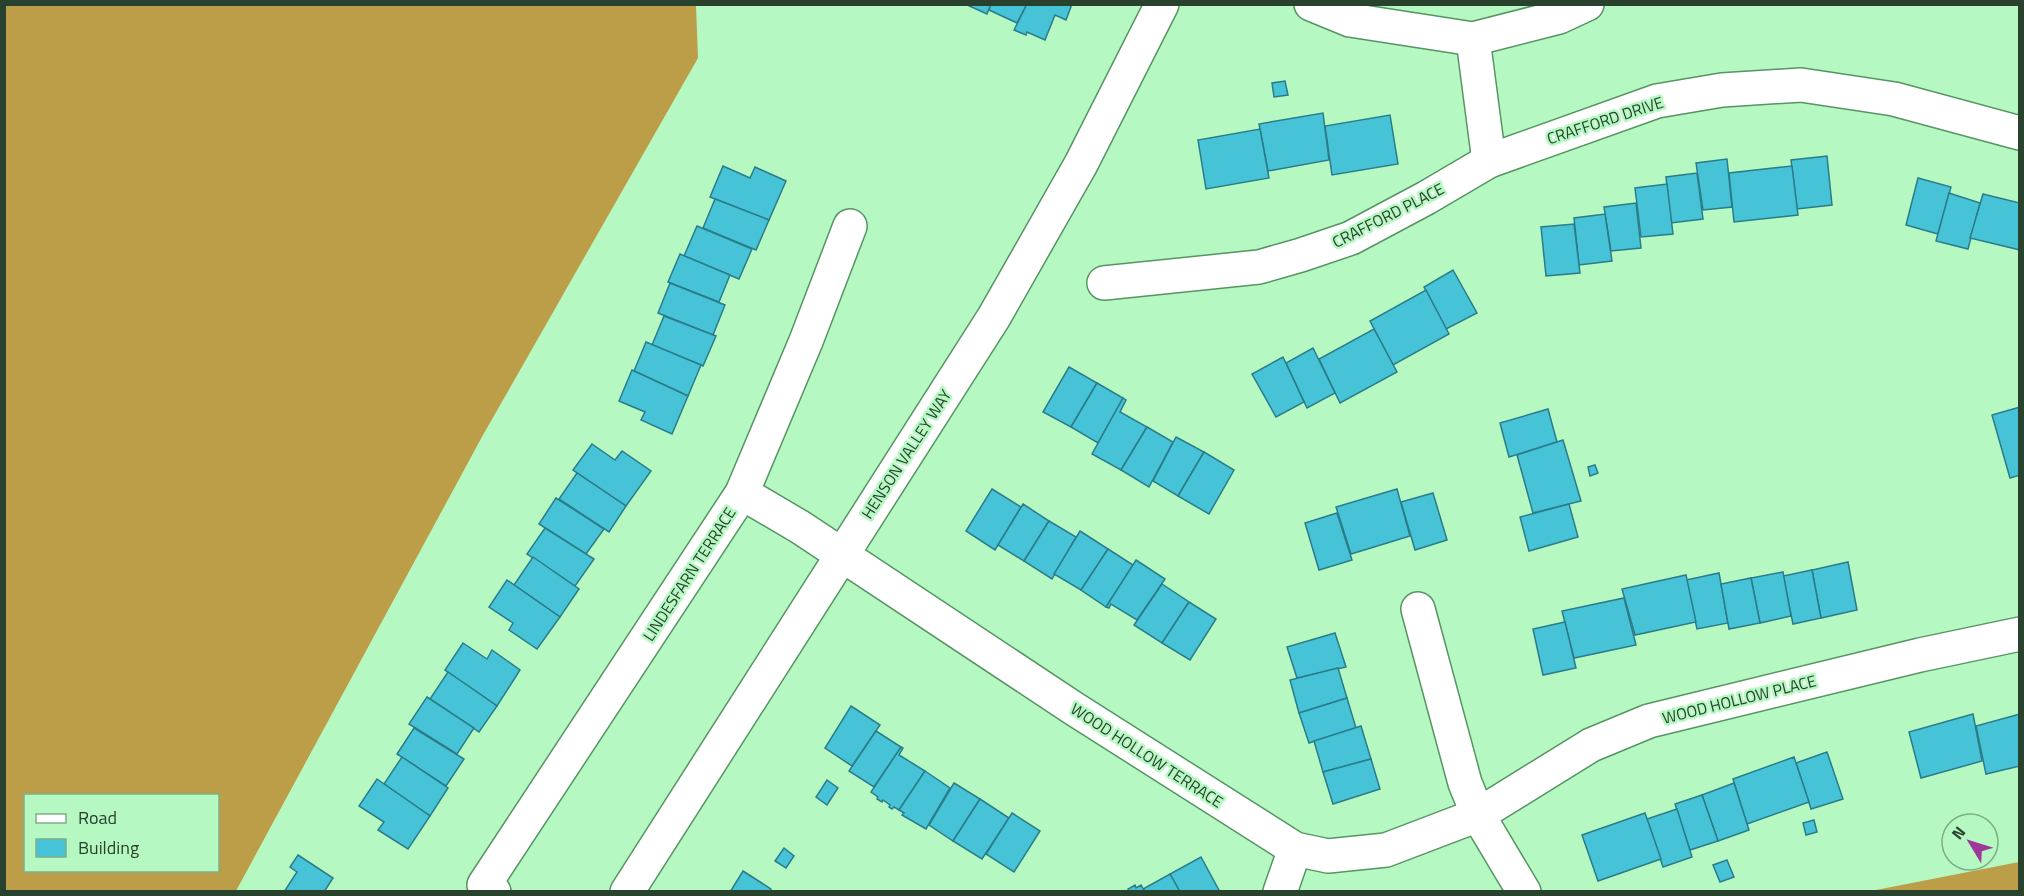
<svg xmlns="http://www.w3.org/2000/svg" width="2024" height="896" font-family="'Titillium Web',sans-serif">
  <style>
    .forest { fill: #bc9e48; fill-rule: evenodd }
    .building { fill: #46c3d6; stroke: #2b7c89; stroke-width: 1.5 }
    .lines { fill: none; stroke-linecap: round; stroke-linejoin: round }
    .minor-casing { stroke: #569463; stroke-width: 36 }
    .minor { stroke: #fff; stroke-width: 33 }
    .labels { text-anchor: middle; stroke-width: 5; stroke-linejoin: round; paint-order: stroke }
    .street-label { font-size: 16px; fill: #28422d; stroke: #b6f8c2 }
  </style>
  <rect width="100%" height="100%" fill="#b6f8c2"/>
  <!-- forest -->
  <g class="forest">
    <path d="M5,4L696,5L698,58L483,435L236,891H5ZM26,796H218V870H26Z"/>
    <path d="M2019,862V891H1871Z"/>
  </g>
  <!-- building -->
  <g class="building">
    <path d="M965,4H991L987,14Z"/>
    <path d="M991,4H1027L1017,23L989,10Z"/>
    <path d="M1027,4H1072L1066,20L1055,15L1045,40L1027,32L1026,35L1014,30Z"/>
    <path d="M1285,81L1288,95L1274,97L1272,83Z"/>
    <path d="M1323,113L1329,160L1268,171L1259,124Z"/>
    <path d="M1390,115L1398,164L1332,175L1325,126Z"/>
    <path d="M1260,129L1269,178L1206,189L1198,140Z"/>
    <path d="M1827,156L1832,205L1797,209L1791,160Z"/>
    <path d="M1727,159L1732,207L1703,210L1696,163Z"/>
    <path d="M723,166L750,178L755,167L786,181L769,220L710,197Z"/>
    <path d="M1792,166L1798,215L1734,222L1729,173Z"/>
    <path d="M1697,173L1703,219L1671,223L1666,177Z"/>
    <path d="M1918,178L1951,187L1938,234L1906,225Z"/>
    <path d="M1667,184L1673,234L1641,237L1635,188Z"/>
    <path d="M1949,193L1980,203L1968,249L1936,241Z"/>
    <path d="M1983,194L2020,203V250L1970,238Z"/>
    <path d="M715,199L769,220L756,250L703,228Z"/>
    <path d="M1636,203L1641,248L1611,251L1604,207Z"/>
    <path d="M1605,214L1612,261L1579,265L1574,218Z"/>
    <path d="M1574,224L1580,273L1546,276L1541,227Z"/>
    <path d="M697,226L752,249L739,279L684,256Z"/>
    <path d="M680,254L730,275L719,302L668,282Z"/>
    <path d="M1453,270L1477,313L1446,329L1424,287Z"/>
    <path d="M670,283L725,305L713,335L658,313Z"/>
    <path d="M1426,290L1449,334L1393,365L1370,321Z"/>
    <path d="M664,316L716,336L703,366L652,345Z"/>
    <path d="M1374,329L1397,372L1340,403L1319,359Z"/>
    <path d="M646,342L701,365L688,396L634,371Z"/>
    <path d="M1313,348L1335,393L1307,408L1286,363Z"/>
    <path d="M1283,357L1304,402L1276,417L1252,374Z"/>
    <path d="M1069,367L1097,383L1071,427L1043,412Z"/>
    <path d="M632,370L688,396L672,434L641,420L645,412L619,401Z"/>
    <path d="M1097,383L1123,398L1098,443L1071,427Z"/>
    <path d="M1123,398L1126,400L1120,412L1147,427L1121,470L1092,454Z"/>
    <path d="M2020,407V475L2010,478L1992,415Z"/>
    <path d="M1548,409L1557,442L1509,457L1500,423Z"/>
    <path d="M1147,427L1173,442L1149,487L1121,470Z"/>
    <path d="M1176,437L1204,452L1178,496L1153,481Z"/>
    <path d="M1563,440L1581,501L1533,513L1517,455Z"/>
    <path d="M592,444L615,460L622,451L651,471L626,506L573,470Z"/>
    <path d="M1204,452L1234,470L1209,514L1178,496Z"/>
    <path d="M1595,465L1598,473L1590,476L1588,467Z"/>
    <path d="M577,473L626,506L609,532L559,499Z"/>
    <path d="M992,489L1021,507L995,550L966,531Z"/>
    <path d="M1397,489L1410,536L1351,554L1336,507Z"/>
    <path d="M1433,493L1447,540L1415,550L1401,502Z"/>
    <path d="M556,498L604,529L586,554L539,524Z"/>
    <path d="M1023,504L1049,521L1024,561L998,545Z"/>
    <path d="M1569,504L1578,537L1529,551L1520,517Z"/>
    <path d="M1337,513L1352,560L1319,570L1305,523Z"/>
    <path d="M1049,521L1076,537L1052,579L1024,561Z"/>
    <path d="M545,528L594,559L575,586L527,554Z"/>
    <path d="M1080,531L1108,549L1081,590L1054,574Z"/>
    <path d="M1108,549L1133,565L1106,607L1081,590Z"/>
    <path d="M533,557L579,589L560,617L514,585Z"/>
    <path d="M1136,560L1165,579L1137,620L1111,604L1109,608L1106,607Z"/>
    <path d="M1848,562L1857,610L1821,618L1812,570Z"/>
    <path d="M1812,570L1821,618L1793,624L1783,576Z"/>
    <path d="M1783,572L1791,616L1760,623L1751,578Z"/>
    <path d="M1719,573L1728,623L1697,629L1686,580Z"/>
    <path d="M1686,575L1696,622L1635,635L1622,589Z"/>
    <path d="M1751,578L1760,623L1729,629L1721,584Z"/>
    <path d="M507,580L560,617L537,649L509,630L513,623L489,607Z"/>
    <path d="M1162,584L1189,602L1162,643L1134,625Z"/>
    <path d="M1624,598L1636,645L1574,658L1562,611Z"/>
    <path d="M1189,602L1216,619L1190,660L1162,643Z"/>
    <path d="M1565,622L1576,668L1543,675L1533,629Z"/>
    <path d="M1335,633L1346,667L1297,678L1287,647Z"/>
    <path d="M463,643L487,659L492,650L520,670L497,706L445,670Z"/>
    <path d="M1338,668L1347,698L1299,713L1290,680Z"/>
    <path d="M448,672L497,706L479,732L430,699Z"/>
    <path d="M427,697L474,728L457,754L409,724Z"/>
    <path d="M1347,698L1356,728L1309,743L1299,713Z"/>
    <path d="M851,706L880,725L852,766L825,748Z"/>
    <path d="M1973,714L1982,761L1921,778L1909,732Z"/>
    <path d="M2020,714V766L1986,774L1976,726Z"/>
    <path d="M1361,726L1371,759L1323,772L1314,741Z"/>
    <path d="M414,728L464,759L446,786L397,754Z"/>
    <path d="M876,731L901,747L874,787L849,771Z"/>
    <path d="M901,747L903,748L899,755L925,771L899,810L894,807L892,809L889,807L890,805L883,800L882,802L877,799L878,797L871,792Z"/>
    <path d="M1827,752L1843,799L1811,809L1796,763Z"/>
    <path d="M402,757L448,788L430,816L384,784Z"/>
    <path d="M1794,757L1809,802L1747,824L1733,779Z"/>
    <path d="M1371,759L1380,789L1333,804L1323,772Z"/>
    <path d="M925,771L950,788L926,829L902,815L904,813L899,810Z"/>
    <path d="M377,779L430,816L408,849L378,830L384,822L359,806Z"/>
    <path d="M827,780L838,788L827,805L816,797Z"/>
    <path d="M954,783L980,799L953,841L929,825Z"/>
    <path d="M1734,783L1749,830L1718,841L1702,795Z"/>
    <path d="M1702,795L1718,841L1690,850L1675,804Z"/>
    <path d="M980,799L1009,818L982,859L953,841Z"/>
    <path d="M1677,809L1692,857L1663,867L1647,819Z"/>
    <path d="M1012,813L1040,831L1014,872L986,854Z"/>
    <path d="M1645,813L1661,859L1598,881L1582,835Z"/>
    <path d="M1814,820L1817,832L1806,835L1803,823Z"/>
    <path d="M784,848L794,856L786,868L775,861Z"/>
    <path d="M298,855L333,878L324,892H284L297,872L290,867Z"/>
    <path d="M1201,857L1220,892H1180L1170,874Z"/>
    <path d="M1727,860L1734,877L1720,882L1713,865Z"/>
    <path d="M743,871L771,889L770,892H730Z"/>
    <path d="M1170,874L1180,892H1145L1143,889Z"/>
    <path d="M1135,885L1136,888L1141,885L1145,892H1129L1128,889Z"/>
  </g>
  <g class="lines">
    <!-- minor casing -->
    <g class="minor-casing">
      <g id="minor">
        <path d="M1311,4L1350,20L1473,39L1559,17L1587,4"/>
        <path d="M1473,39L1489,161"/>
        <path d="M1104,283L1259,267L1301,255L1351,238L1426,198L1489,161L1657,101L1722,90L1801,85L1894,99L2020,133"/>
        <path d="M742,493L800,527L1073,708L1295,849L1328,856L1386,850L1478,815L1591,745L1649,721L1920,655L2020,634"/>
        <path d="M1418,609L1465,783L1478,815L1524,892"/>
        <path d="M494,892L484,885L742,493L806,341L850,226"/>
        <path d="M627,892L994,317L1081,164L1162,4"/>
        <path d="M1280,892L1295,849"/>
      </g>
    </g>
    <!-- minor -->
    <use href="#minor" class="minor"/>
  </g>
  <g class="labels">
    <!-- street labels -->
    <g class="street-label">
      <text transform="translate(1605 120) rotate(-18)" y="6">CRAFFORD DRIVE</text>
      <text transform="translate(1388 215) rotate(-27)" y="6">CRAFFORD PLACE</text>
      <text transform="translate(906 454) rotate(-57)" y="6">HENSON VALLEY WAY</text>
      <text transform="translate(689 574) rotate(-57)" y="6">LINDESFARN TERRACE</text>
      <text transform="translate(1739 699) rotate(-14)" y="6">WOOD HOLLOW PLACE</text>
      <text transform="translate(1147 755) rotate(33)" y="6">WOOD HOLLOW TERRACE</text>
    </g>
  </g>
  <!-- border -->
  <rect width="2024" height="896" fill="none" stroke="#28422d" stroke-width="12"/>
  <!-- legend -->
  <rect x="24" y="794" width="195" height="78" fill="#b6f8c2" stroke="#7daf86" stroke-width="1.5"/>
  <rect x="36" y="814" width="30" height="9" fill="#ffffff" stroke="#7daf86" stroke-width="1.5"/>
  <text x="78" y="824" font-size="18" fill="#28422d">Road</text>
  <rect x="36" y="839" width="30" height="18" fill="#46c3d6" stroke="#7daf86" stroke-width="1.5"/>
  <text x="78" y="854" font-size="18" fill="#28422d">Building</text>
  <!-- north arrow -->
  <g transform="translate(1970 842) rotate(308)"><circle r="28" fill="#b6f8c2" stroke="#7daf86" stroke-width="1.5"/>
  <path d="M0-4.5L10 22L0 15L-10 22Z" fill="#a0389b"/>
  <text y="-9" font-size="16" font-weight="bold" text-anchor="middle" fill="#28422d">N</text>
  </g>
</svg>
